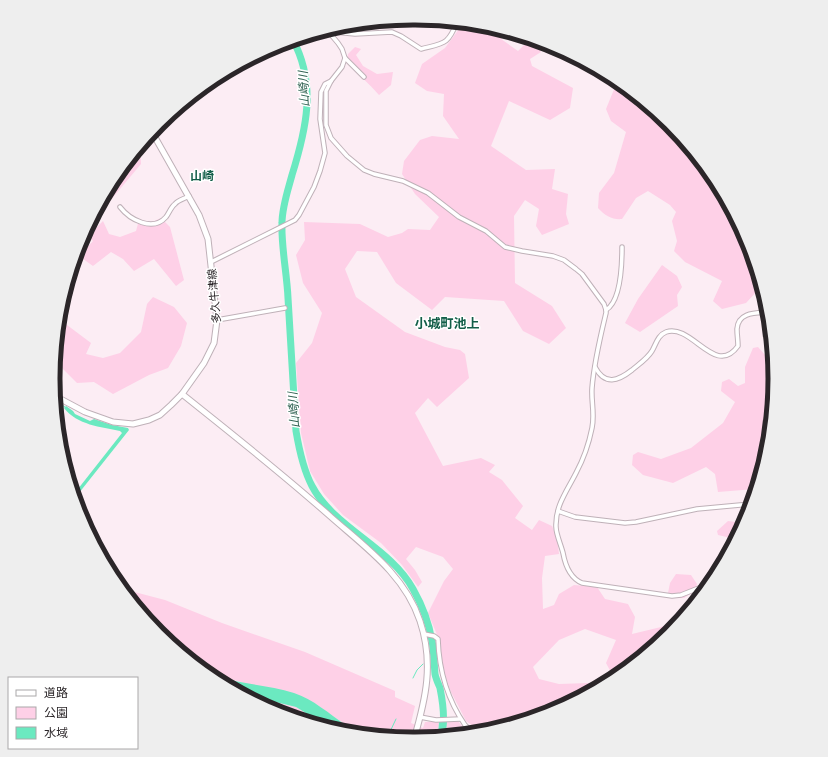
<svg xmlns="http://www.w3.org/2000/svg" width="828" height="757" font-family="Merriweather,'Noto Sans JP',serif">
  <style>
    .green { fill: #fed0e7 }
    .water { fill: #6be9c0 }
    .lines { fill: none; stroke-linecap: round; stroke-linejoin: round }
    .stream { stroke: #6be9c0; stroke-width: 1 }
    .river { stroke: #6be9c0; stroke-width: 7 }
    .street-casing { stroke: #bfb1b8; stroke-width: 5.5 }
    .secondary-casing { stroke: #bfb1b8; stroke-width: 7 }
    .street { stroke: #fff; stroke-width: 3.5 }
    .secondary { stroke: #fff; stroke-width: 5 }
    .labels { text-anchor: middle; stroke-width: 3; stroke-linejoin: round; paint-order: stroke }
    .street-label { font-size: 11px; fill: #2b2629; stroke: #fff }
    .water-label { font-size: 12px; font-style: italic; fill: #2e6150; stroke: #fff }
    .neighbourhood-label { font-size: 12px; font-weight: bold; fill: #125e48; stroke: #fff }
    .quarter-label { font-size: 13px; font-weight: bold; fill: #125e48; stroke: #fff }
    .rim { fill: none; stroke: #2b2629; stroke-width: 5 }
  </style>
  <rect width="100%" height="100%" fill="#fcedf4"/>
  <!-- green -->
  <g class="green">
    <path d="M472,24L485,25L509,32L501,39L518,51L530,39L540,42L537,46L541,52L530,59L532,66L573,88L570,108L550,120L509,101L491,146L526,170L555,169L552,189L568,194L566,214L569,224L542,235L536,226L539,209L525,200L514,216L515,283L552,306L566,328L549,344L523,331L504,301L445,297L432,310L396,283L377,252L357,251L345,269L356,297L405,332L445,347L460,350L465,354L469,378L437,407L428,398L415,413L443,466L481,458L495,465L489,472L502,480L523,506L515,518L532,530L539,520L552,526L557,538L559,554L545,556L542,578L543,609L554,605L559,594L574,585L597,587L605,599L628,604L635,617L632,634L661,627L681,618L669,634L614,678L606,663L616,640L585,629L559,640L533,667L539,679L559,684L588,683L593,688L591,690L552,712L487,731L477,729L466,721L451,692L441,664L438,637L428,613L444,581L453,569L443,557L416,547L406,559L415,570L422,582L418,587L402,565L381,543L343,515L324,494L310,471L301,433L296,363L312,343L322,313L303,283L296,255L305,240L304,222L360,224L388,237L402,233L408,229L430,230L439,217L415,194L402,174L404,161L420,140L432,136L459,139L443,116L444,94L427,91L415,83L422,64L445,48L459,29L471,31Z"/>
    <path d="M355,47L361,49L356,55L363,66L377,74L393,72L391,85L379,95C369,83 357,74 347,62L348,54Z"/>
    <path d="M611,77L669,124L714,178L747,241L762,291H757L746,303L722,309L713,301L722,281L685,262L674,251L677,241L672,221L676,212L670,205L648,191L636,198L622,219C613,220 605,216 598,208L599,193L614,173L626,132L611,121L606,109L615,87Z"/>
    <path d="M140,147L141,164L109,202H101L114,178Z"/>
    <path d="M161,218L170,227L184,280L176,286L154,259L134,271L123,259L111,252L93,266L79,256L93,241L88,236L103,221L109,234L120,237L136,231L139,220L152,222Z"/>
    <path d="M662,265L677,276L682,287L677,295L678,306L640,332L625,323L638,299Z"/>
    <path d="M153,297L174,307L187,323L181,346L168,368L149,375L113,394L94,382L77,383L58,364L56,354L59,319L91,343L86,354L103,358L120,353L141,332L147,304Z"/>
    <path d="M758,347L773,364L774,379L768,449L755,489L718,492L715,474L706,467L673,483L643,475L632,465L633,455L638,452L661,459L691,448L723,423L735,402L721,391L722,382L729,379L738,386L745,383V367L753,348Z"/>
    <path d="M728,521L744,523L735,539L718,535L717,531Z"/>
    <path d="M676,574L691,575L697,584L695,591L684,598H671L668,593L670,583Z"/>
    <path d="M123,589L165,600L222,623L305,652L395,691V697L415,706L411,723L423,728L425,722H439L438,735L436,737L414,739L365,734L347,726L314,703L237,681L211,673L201,667L184,649L175,646L159,633Z"/>
    <path d="M251,696L296,707L332,729L276,711L249,697Z"/>
    <path d="M458,721L466,731L470,734L446,736V722Z"/>
  </g>
  <!-- water -->
  <g class="water">
    <path d="M66,406L73,411L75,414L90,421L94,419L112,425L128,428L129,430L75,498L74,494L122,433L120,431C101,427 77,425 64,408Z"/>
    <path d="M175,646C192,653 195,666 211,673C237,685 267,684 294,693C313,699 329,714 346,725C352,729 359,731 365,734L343,732L332,729L296,707L251,696L249,697L214,678Z"/>
    <path d="M439,722H446V736L436,737L438,735Z"/>
  </g>
  <g class="lines">
    <!-- stream -->
    <g class="stream">
      <path d="M56,401L65,407"/>
      <path d="M413,678L417,670L423,664"/>
      <path d="M388,736L396,719"/>
    </g>
    <!-- river -->
    <path class="river" d="M293,40C317,85 306,130 292,175C288,190 282,207 282,223C281,246 287,274 288,298C291,342 293,387 296,431C299,449 303,469 312,486C334,528 390,547 413,589C422,605 429,623 432,641C434,651 434,663 435,674C436,679 438,683 440,688C443,703 446,722 441,736"/>
    <!-- street casing -->
    <g class="street-casing">
      <g id="street">
        <path d="M327,30L338,43L342,49L345,58L342,67L331,81L326,91V125L331,138L347,156L364,170L374,174L403,181L428,193L459,217L486,231L505,247L522,251L553,256L564,260L576,269L582,274L604,304L606,310V313C600,338 594,362 592,388C591,401 595,414 592,428C589,443 583,460 576,473C567,491 555,506 556,527C556,534 561,545 563,553C565,564 570,578 582,583L672,596L681,595L709,584"/>
        <path d="M330,34L335,32L355,34L392,32L401,36L421,49C444,43 448,45 457,22"/>
        <path d="M345,58L364,77"/>
        <path d="M120,207C130,220 153,232 166,217C169,213 171,207 175,204C178,200 184,199 189,196"/>
        <path d="M211,262L295,220L299,215L314,187L320,171L325,153L320,119L321,92L325,84L331,81"/>
        <path d="M606,310C621,301 622,263 622,247"/>
        <path d="M217,320L285,308"/>
        <path d="M595,367C605,386 618,381 632,370C639,364 647,359 652,351C656,344 658,335 666,332C692,323 715,378 738,346C738,340 737,335 737,329C738,312 756,313 768,312"/>
        <path d="M558,511L575,517L625,523L636,522L697,509L751,504"/>
        <path d="M424,634L434,636L438,639C439,671 447,699 465,725L469,729L476,733"/>
        <path d="M420,717L436,720L460,719"/>
      </g>
    </g>
    <!-- secondary casing -->
    <g class="secondary-casing">
      <g id="secondary">
        <path d="M182,394C232,434 283,474 331,517C365,547 405,575 420,621C434,663 426,698 414,739"/>
        <path d="M55,396L85,412L113,422L133,424L149,420L160,415L171,405L182,394L204,363L214,343L217,320L208,239L199,215L152,132"/>
      </g>
    </g>
    <!-- street -->
    <use href="#street" class="street"/>
    <!-- secondary -->
    <use href="#secondary" class="secondary"/>
  </g>
  <g class="labels">
    <!-- street labels -->
    <g class="street-label">
      <text transform="translate(214 296) rotate(-95)" y="4">多久牛津線</text>
    </g>
    <!-- water labels -->
    <g class="water-label">
      <text transform="translate(304 89) rotate(-93)" y="4">山崎川</text>
      <text transform="translate(294 410) rotate(-94)" y="4">山崎川</text>
    </g>
    <!-- neighbourhood labels -->
    <g class="neighbourhood-label">
      <text x="202" y="180">山崎</text>
    </g>
    <!-- quarter labels -->
    <g class="quarter-label">
      <text x="447" y="328">小城町池上</text>
    </g>
  </g>
  <!-- crop -->
  <path d="M0 0H828V757H0ZM413 25H415A353 353 0 0 1 768 378V379A353 353 0 0 1 415 732H413A353 353 0 0 1 60 379V378A353 353 0 0 1 413 25Z" fill="#eee" fill-rule="evenodd"/>
  <path class="rim" d="M413 25H415A353 353 0 0 1 768 378V379A353 353 0 0 1 415 732H413A353 353 0 0 1 60 379V378A353 353 0 0 1 413 25Z"/>
  <!-- legend -->
  <rect x="8" y="677" width="130" height="72" fill="#ffffff" stroke="#aaa8a9"/>
  <rect x="16" y="690" width="20" height="6" fill="#ffffff" stroke="#aaa8a9"/>
  <text x="44" y="697" font-size="12" fill="#2b2629">道路</text>
  <rect x="16" y="707" width="20" height="12" fill="#fed0e7" stroke="#aaa8a9"/>
  <text x="44" y="717" font-size="12" fill="#2b2629">公園</text>
  <rect x="16" y="727" width="20" height="12" fill="#6be9c0" stroke="#aaa8a9"/>
  <text x="44" y="737" font-size="12" fill="#2b2629">水域</text>
</svg>
